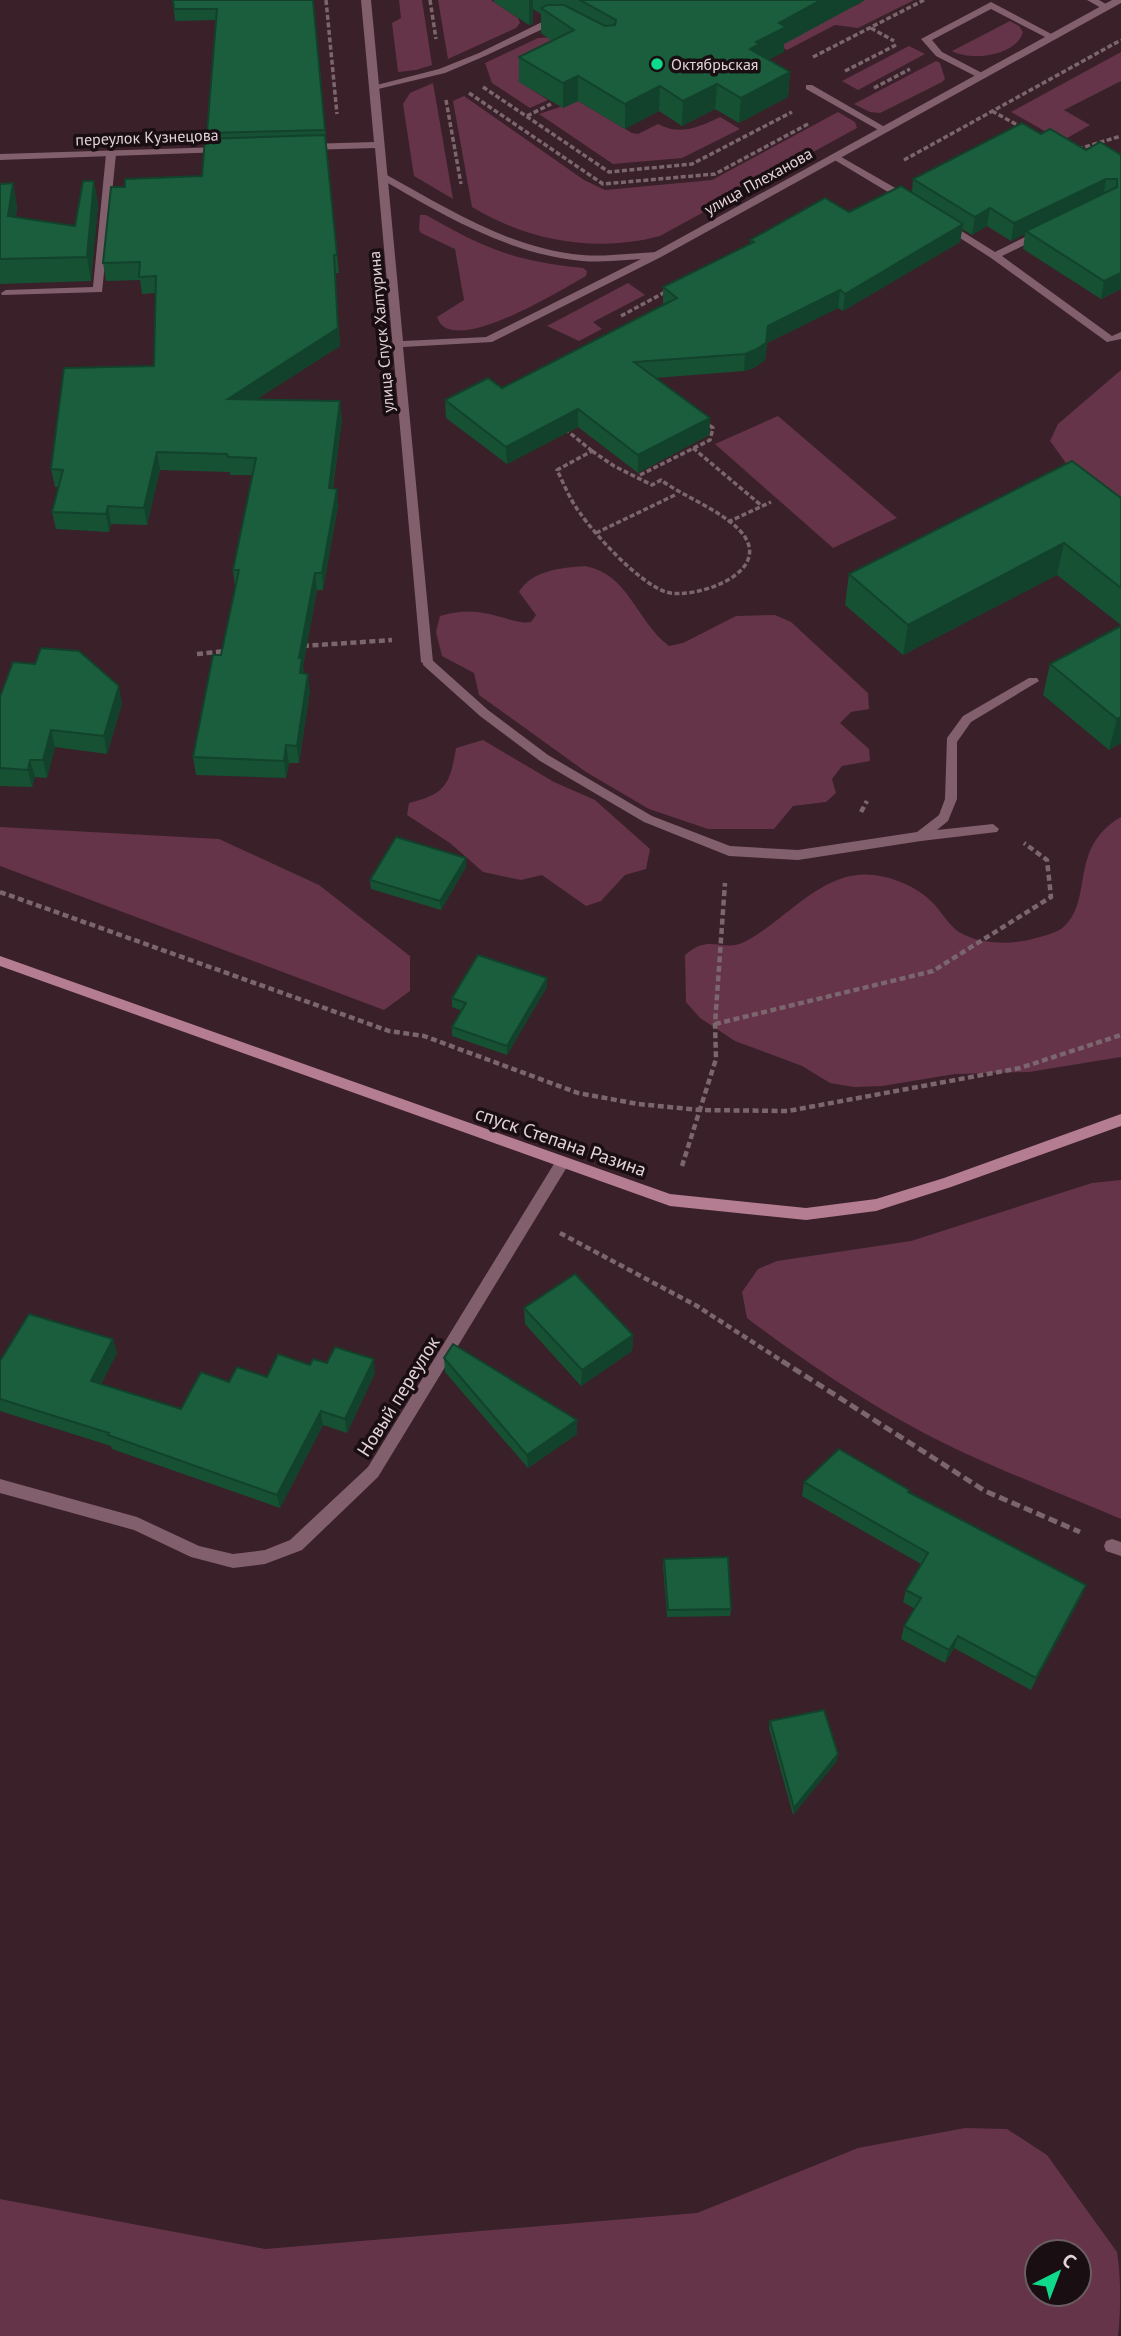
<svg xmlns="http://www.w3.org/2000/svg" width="1121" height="2336" font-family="'PT Sans',sans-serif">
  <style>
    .green { fill: #653448; fill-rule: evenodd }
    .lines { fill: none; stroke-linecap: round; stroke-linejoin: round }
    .path-far2 { stroke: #7c666e; stroke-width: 3.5; stroke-dasharray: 5 2.5; stroke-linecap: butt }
    .path-far1 { stroke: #7c666e; stroke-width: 4.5; stroke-dasharray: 6 3.5; stroke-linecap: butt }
    .path { stroke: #7c666e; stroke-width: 5; stroke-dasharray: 9 4.5; stroke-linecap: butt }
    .service { fill: #825f6c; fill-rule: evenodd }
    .minor { fill: #825f6c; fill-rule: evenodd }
    .secondary { fill: #b47d91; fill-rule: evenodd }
    .wall { fill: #165134 }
    .shaded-wall { fill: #12422b }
    .building { fill: #1a5e3d; stroke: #12422b; stroke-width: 2 }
    .poi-dot { fill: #0fd98a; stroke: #190e12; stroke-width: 2.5 }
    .labels { text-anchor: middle; stroke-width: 7; stroke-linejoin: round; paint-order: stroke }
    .far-poi-label { font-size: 16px; fill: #e3d2d8; stroke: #190e12; text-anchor: start }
    .far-street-label { font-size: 16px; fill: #e3d2d8; stroke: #190e12 }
    .street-label { font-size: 19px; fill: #e3d2d8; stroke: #190e12 }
  </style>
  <rect width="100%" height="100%" fill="#392029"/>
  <!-- green -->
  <g class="green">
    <path d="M399,0H422L432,65L416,70L398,72L392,23L401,18Z"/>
    <path d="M438,0H491L518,18L520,23L516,28L448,59Z"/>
    <path d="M857,0H914L858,28L835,25L787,50L772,42L861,3Z"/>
    <path d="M1010,21L1019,26L1023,32C1017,55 972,62 952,51Z"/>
    <path d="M553,37L582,50L518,81L548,100L530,108L492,83L485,63L538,38Z"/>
    <path d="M909,46L925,54L858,90L842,81Z"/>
    <path d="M1121,52V81L1064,110L1090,125L1062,141L1011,112Z"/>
    <path d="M936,61L940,63L945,79L942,82L880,113L870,112L854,104Z"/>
    <path d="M433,83L453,199L414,176L403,104L410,93Z"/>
    <path d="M464,96L584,180L605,190L712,180L838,112L855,122L857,128L660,236C596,253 528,241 472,207L453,101Z"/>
    <path d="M578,101L632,133L638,134L658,124C680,136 699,127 720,117L740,129L682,158L613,164L539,114Z"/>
    <path d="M420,215H426C486,249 514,261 583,268L587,271L586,276C564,288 450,360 437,317L464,300L455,249L421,233L419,229Z"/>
    <path d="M628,283L645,295L593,322L602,329L579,341L547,326Z"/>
    <path d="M1121,370V539L1050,441L1058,424Z"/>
    <path d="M778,416L897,518L833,548L715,444Z"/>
    <path d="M585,566C629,574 636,621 669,646L683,643L736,616L775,615L791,622L868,693L869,709L851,712L840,723L869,749L870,761L842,766L832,779L836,793L826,802L793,806L774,829H708L649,809L586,772L479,695L474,673L442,656L436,632L440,616C460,610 477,610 497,616C510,619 518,624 531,622L536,615L519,592C532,570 561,568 585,566Z"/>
    <path d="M483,740L554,782L595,800L650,849L646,869L625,875L601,901L586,906L542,875L521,880L483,872L450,843L407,815L409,803C446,794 450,784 456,748Z"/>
    <path d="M1121,817V1057L1029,1072L955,1074L882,1086L854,1087L830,1083L802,1066L735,1041L700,1018L686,1002L685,955C712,932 722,955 748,940C783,921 815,880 857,875C883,872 916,885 934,904C942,913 949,925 959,932C980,945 1013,945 1036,938C1044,936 1055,933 1061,929C1096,902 1066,849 1121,817Z"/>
    <path d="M0,827L219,839L319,885L410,956V991L384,1010L0,866Z"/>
    <path d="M1121,1180V1519C1051,1489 978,1463 911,1426C853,1394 800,1358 747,1318L742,1292L758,1269L777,1261L911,1241L1092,1183Z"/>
    <path d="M965,2128L1007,2129L1047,2155L1117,2252C1121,2275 1121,2312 1118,2336H0V2199L265,2249L697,2213L858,2148ZM1079,2252V2294H1037V2252Z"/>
  </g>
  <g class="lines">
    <!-- path-far2 -->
    <g class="path-far2">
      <path d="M326,0L337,114"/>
      <path d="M430,0L436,39"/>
      <path d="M871,28L894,41"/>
      <path d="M813,57L924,0"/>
      <path d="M845,71L896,45"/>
      <path d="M483,87L609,172L692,164L792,112"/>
      <path d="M874,88L910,69"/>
      <path d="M469,93L603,184L715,174L808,124"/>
      <path d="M446,100L461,184"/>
      <path d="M992,111L1021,127"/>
      <path d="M527,116L551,104"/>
      <path d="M1078,149L1121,136"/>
      <path d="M904,160L1121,40"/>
      <path d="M621,316L667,291"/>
      <path d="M565,429L592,451"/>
      <path d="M693,448L762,506"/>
      <path d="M592,451L614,466L652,485L661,480C684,497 730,514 745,537C769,575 693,600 666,592C639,583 596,536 580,513C570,500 564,484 557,470Z"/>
      <path d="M640,475L710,440L713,428L705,422"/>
      <path d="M728,522L771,502"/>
      <path d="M596,533L677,494"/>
    </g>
    <!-- path-far1 -->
    <g class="path-far1">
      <path d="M303,646L392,640"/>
      <path d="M197,654L227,651"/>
      <path d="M861,812L867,801"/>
      <path d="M0,892L389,1031L424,1036L578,1093L638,1104L700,1110L788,1111L1020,1068L1121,1035"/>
      <path d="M715,1024L933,971L1051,897L1047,860L1024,843"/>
      <path d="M682,1166L716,1059L715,1024L725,883"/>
      <path d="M560,1233L697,1306L785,1363"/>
    </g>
    <!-- path -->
    <path class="path" d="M782,1361L985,1491L1080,1532"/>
    <!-- service -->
    <g class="service">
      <path d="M1087,0H1099L1111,7L1103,9Z"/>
      <path d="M991,2L1057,37L1049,39L991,9L932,40L942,52L984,74L986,76L981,79L936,56L921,39Z"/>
      <path d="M560,21L563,22V26L547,27L485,56L445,73L374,90L369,87L439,69L479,53L542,22Z"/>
      <path d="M806,85H812L890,130L882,132L806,89Z"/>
      <path d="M111,151L116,154L102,292L2,295L1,293L6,290L93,287L106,154Z"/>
      <path d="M836,154L911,197L912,199L903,201L833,159L831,157Z"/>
      <path d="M379,174H385C447,208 510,249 582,255C607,257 632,253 657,252L662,255L657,258C632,259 607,263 582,261C507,254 442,214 379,178Z"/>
      <path d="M947,222L995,252L1037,231H1045V235L1002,256L1112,336L1121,332V339L1107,342L991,258L943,227V223Z"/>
      <path d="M427,658L431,659L488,710L548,755L652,816L730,846L798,850L917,832L939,815L945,799L947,738L963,716L1029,678H1037L1039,681L971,722L957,742V799L948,821L937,830L993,824L999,829L997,832L921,841L798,860L729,856L644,822L540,761L480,716L423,665V659Z"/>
    </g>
    <!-- minor -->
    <g class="minor">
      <path d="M361,0H371L403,341L486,337L653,253L1112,0H1121V3L661,257L492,342L403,347L433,662L427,666L421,662L375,148L307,150L302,147L307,144L374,142Z"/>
      <path d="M221,147L224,148V152L0,160V154Z"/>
      <path d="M562,1157L567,1159L569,1163L567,1167L378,1477L302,1550L265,1564L233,1568L191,1557L134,1530L0,1493V1479L137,1517L199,1546L233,1554L265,1550L290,1540L368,1467L557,1159Z"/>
      <path d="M1112,1539L1121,1542V1556L1106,1551L1104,1546L1106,1541Z"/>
    </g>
    <!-- secondary -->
    <path class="secondary" d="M0,956L670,1194L806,1208L876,1199L944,1178L1121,1114V1126L951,1187L876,1211L806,1220L670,1206L0,966Z"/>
  </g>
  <!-- wall -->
  <g class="wall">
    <path d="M173,0H313L339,273H335L340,346L257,399L342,419L333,488L338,506L323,590H317L303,666L304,674L310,691L299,763H289L286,778L196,775L193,757L221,655L235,587L233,570L253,475H230V472L160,470L147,525L111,524L109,532L56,529L52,512L59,487H55L51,469L154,366L156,293L142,294L140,280L106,281L103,263L125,187L202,176L208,138L207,133L216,20L175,21Z"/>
    <path d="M494,0H865L784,44V52L769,59L790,72L788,97L739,123L715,109L682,126L659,111L625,129L578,101L563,108L519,82V57L552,41L541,33V14L533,9V24L529,25L494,2Z"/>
    <path d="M1041,134L1086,150L1121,155V289L1101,299L1023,249L1025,234L1011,241L987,226L972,235L962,229L960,242L843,311L838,308L767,343L765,360L754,368L744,371L655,378L710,418L709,435L638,473L578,427L507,464L446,418L445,400L502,388L663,305V287L750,245V240L912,192L913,179Z"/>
    <path d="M94,181L98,205L91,281L0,284V184L13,183L17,207L16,217L75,226Z"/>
    <path d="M1121,498V625L1057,575L903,655L845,605L849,574Z"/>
    <path d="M1121,625V743L1109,750L1043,695L1050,664Z"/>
    <path d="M0,697L122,704L107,754L55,747L47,778L35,777L32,787L0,786Z"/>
    <path d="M466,867L441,910L371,889L370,880Z"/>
    <path d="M547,987L507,1055L452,1036V1027L462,1011L452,1007V998Z"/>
    <path d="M524,1308L633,1335L632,1351L581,1386L525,1324Z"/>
    <path d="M117,1353L101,1384L181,1409L229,1382L267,1377L310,1365L327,1363L375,1373L347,1433L323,1425L280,1508L112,1449L111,1446L0,1411V1361Z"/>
    <path d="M444,1358L577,1420V1434L528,1468L445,1372Z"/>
    <path d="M804,1482L909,1492L1086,1585L1081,1597L1031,1690L954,1648L945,1663L901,1639L904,1626L915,1609L903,1602L906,1590L921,1564L802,1496Z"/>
    <path d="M664,1559L731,1609L730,1616L667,1617L663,1566Z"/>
    <path d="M770,1721L837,1761L793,1815L769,1728Z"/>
  </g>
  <!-- shaded-wall -->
  <g class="shaded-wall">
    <path d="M530,0H533V24L529,25V1Z"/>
    <path d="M821,0H865L784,44V52L758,65L750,49L779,23Z"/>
    <path d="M790,72L788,97L739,123L741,98Z"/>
    <path d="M578,76V101L563,108V83Z"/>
    <path d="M717,84L715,109L682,126L683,101Z"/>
    <path d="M660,86L659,111L625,129V104Z"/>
    <path d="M1106,179L1103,197L1026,231L1025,234L1011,241L1014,223Z"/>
    <path d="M94,181L98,205L91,281L87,257Z"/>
    <path d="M13,183L17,207L13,240L8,216Z"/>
    <path d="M990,208L987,226L972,235L975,217Z"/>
    <path d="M963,224L960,242L843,311L845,294Z"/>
    <path d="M334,255L340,346L230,416L228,399Z"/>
    <path d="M1121,273V289L1101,299L1104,281Z"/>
    <path d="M840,290L838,308L767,343L765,360L754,368L744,371L745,354L768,326Z"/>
    <path d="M340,401L342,419L330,506L329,488Z"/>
    <path d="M578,409V427L507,464L506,447Z"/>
    <path d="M710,418L709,435L638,473V455Z"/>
    <path d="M157,452L160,470L147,525L144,508Z"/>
    <path d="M337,489L338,506L323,590L322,573Z"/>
    <path d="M108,506L111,524L109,532L106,514Z"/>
    <path d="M1064,543L1057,575L903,655L908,625Z"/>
    <path d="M315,573L317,590L303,666L304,675L300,673L299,658Z"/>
    <path d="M308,674L310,691L299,763L297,746Z"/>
    <path d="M119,686L122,704L107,754L104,736Z"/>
    <path d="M1121,717V743L1109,750L1117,719Z"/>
    <path d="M51,730L55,747L47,778L43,760Z"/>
    <path d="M286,745L289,763L286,778L284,761Z"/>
    <path d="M30,760L35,777L32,787L28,770Z"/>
    <path d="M466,858V867L441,910L440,901Z"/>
    <path d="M547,978V987L507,1055V1046Z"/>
    <path d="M633,1335L632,1351L581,1386L582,1370Z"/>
    <path d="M113,1339L117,1353L95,1395L91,1381Z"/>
    <path d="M374,1359L375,1373L347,1433L345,1419Z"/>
    <path d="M321,1411L323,1425L280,1508L277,1495Z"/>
    <path d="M577,1420V1434L528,1468L527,1455Z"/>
    <path d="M1086,1585L1081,1597L1031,1690L1036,1678Z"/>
    <path d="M958,1636L954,1648L945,1663L949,1650Z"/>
    <path d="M838,1754L837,1761L793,1815L794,1808Z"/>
  </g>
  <!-- building -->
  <g class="building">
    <path d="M173,0H313L325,130L207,133L217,9H174Z"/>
    <path d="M580,0H821L779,23L786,27L756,42L760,44L750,49L790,72L741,98L717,84L683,101L660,86L625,104L578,76L563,83L519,57L574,30L541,8L547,5H564L605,26L615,25L616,20Z"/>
    <path d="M1022,123L1041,134L1050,129L1086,150L1100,142L1121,155V273L1104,281L1026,231L1117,187V179H1106L1014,223L990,208L975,217L913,179Z"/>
    <path d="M325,135L337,255H334L338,328L228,399L340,401L329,488L337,489L322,573H315L299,658H302L300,673L308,674L297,746L286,745L284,761L193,757L213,655H221L239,570H233L256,458L228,457L227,454L157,452L144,508L108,506L106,514L52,512L63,470L51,469L64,368L154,366L156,276L139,277L140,262L103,263L111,187H125V179L202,176L205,139Z"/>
    <path d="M83,181H94L87,257L0,259V184L13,183L8,216L75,226Z"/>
    <path d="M901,186L963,224L845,294L840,290L768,326L766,343L755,350L745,354L634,362L710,418L638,455L578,409L506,447L445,400L488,378L502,388L677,298L663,287L754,242L750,240L825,198L849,212Z"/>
    <path d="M1072,461L1121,498V588L1064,543L908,625L849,574Z"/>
    <path d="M1121,626V717L1117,719L1050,664Z"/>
    <path d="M41,648L79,651L119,686L104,736L51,730L43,760H30L28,770L0,768V697L13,662L35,664Z"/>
    <path d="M396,837L466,858L440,901L370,880Z"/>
    <path d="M478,955L547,978L507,1046L452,1027L466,1003L452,998Z"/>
    <path d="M575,1274L633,1335L582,1370L524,1308Z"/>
    <path d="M29,1314L113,1339L91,1381L181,1409L201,1372L229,1382L237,1367L267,1377L278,1354L310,1365L313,1359L327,1363L335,1347L374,1359L345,1419L321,1411L277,1495L108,1435L109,1433L0,1399V1361Z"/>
    <path d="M453,1344L577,1420L527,1455L444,1358Z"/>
    <path d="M839,1449L909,1490L908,1492L1086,1585L1036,1678L958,1636L949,1650L904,1626L921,1598L906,1590L928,1553L804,1482Z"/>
    <path d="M728,1557L731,1609L668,1610L664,1559Z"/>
    <path d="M824,1710L838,1754L794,1808L770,1721Z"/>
  </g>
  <!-- markers -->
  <circle class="poi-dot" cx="657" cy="64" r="7"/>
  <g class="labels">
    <!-- far-poi labels -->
    <g class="far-poi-label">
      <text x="671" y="70">Октябрьская</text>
    </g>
    <!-- far-street labels -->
    <g class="far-street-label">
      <text transform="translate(147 137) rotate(-2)" y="6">переулок Кузнецова</text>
      <text transform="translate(758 181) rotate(-29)" y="6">улица Плеханова</text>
      <text transform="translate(381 332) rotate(-95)" y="6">улица Спуск Халтурина</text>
    </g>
    <!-- street labels -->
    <g class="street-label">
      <text transform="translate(561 1141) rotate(19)" y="7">спуск Степана Разина</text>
      <text transform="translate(398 1396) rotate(-58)" y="7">Новый переулок</text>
    </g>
  </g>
  <!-- north arrow -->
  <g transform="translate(1058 2273) rotate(42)"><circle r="33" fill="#190e12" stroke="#6a5c61" stroke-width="2"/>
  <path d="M0-5L12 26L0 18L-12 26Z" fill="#0fd98a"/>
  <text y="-10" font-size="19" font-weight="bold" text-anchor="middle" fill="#e3d2d8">С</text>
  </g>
</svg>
